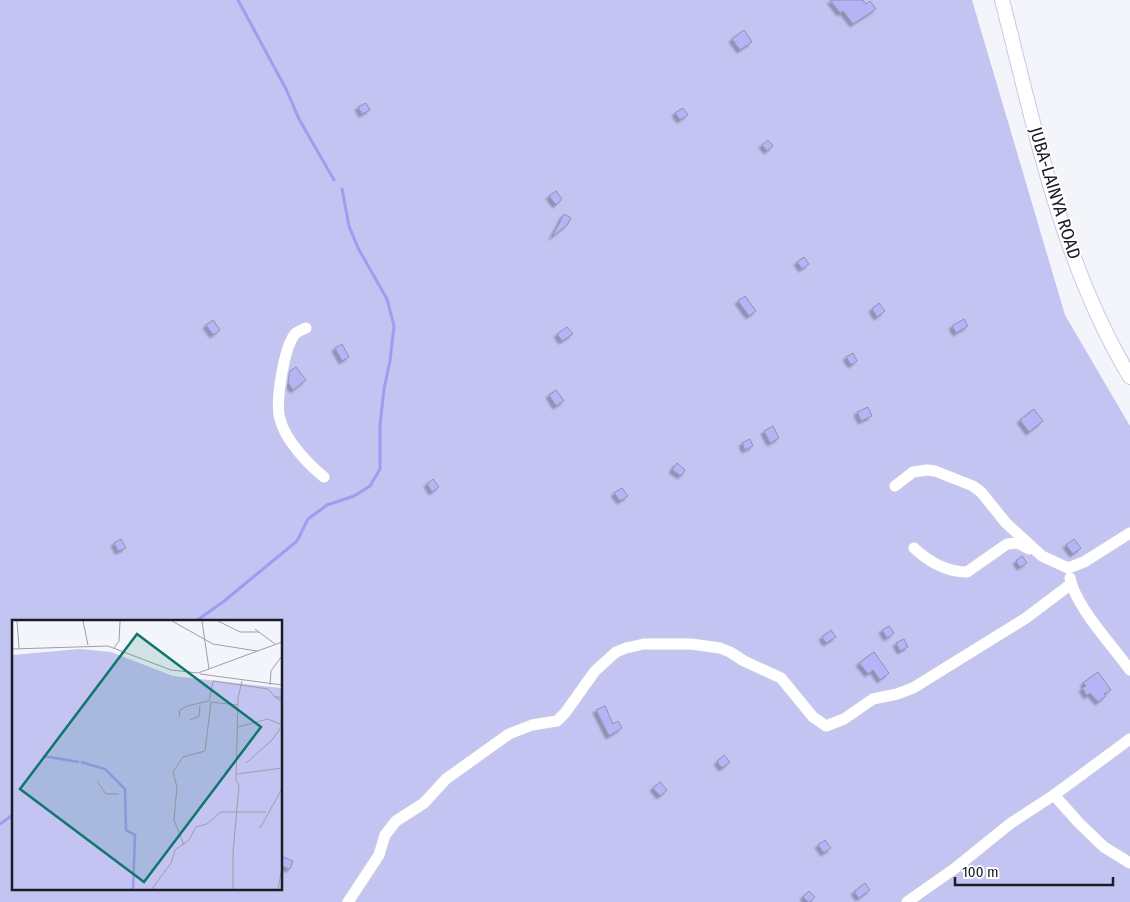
<svg xmlns="http://www.w3.org/2000/svg" width="1130" height="902" font-family="'Fira Sans Condensed',sans-serif">
  <style>
    .green { fill: #c3c4f2; fill-rule: evenodd }
    .lines { fill: none; stroke-linecap: round; stroke-linejoin: round }
    .stream { stroke: #9f9def; stroke-width: 3 }
    .building { fill: #b4b4f7; stroke: #9091ac; filter: url(#shadow) }
    .minor-casing { stroke: #c7c8e5; stroke-width: 14 }
    .major-casing { stroke: #c7c8e5; stroke-width: 16 }
    .minor { stroke: #fff; stroke-width: 11 }
    .major { stroke: #fff; stroke-width: 14 }
    .labels { text-anchor: middle; stroke-width: 4; stroke-linejoin: round; paint-order: stroke }
    .street-label { font-size: 18px; fill: #1c1c26; stroke: #fff }
    .inset-river { fill: none; stroke: #9f9def; stroke-width: 2.5 }
    .inset-road { fill: none; stroke: #9e9ea6; stroke-width: 1 }
    .view { fill: #0f766e; fill-opacity: 0.15; stroke: #0f766e; stroke-width: 2.5 }
    .inset-edge { fill: none; stroke: #1c1c26; stroke-width: 2.5 }
  </style>
  <defs>
    <filter id="shadow"><feDropShadow dx="-3" dy="3" stdDeviation="1" flood-color="#0004"/></filter>
  </defs>
  <rect width="100%" height="100%" fill="#f4f5fb"/>
  <!-- green -->
  <path class="green" d="M0,0H972L1065,315L1130,426V902H0ZM14,621H281V888H14Z"/>
  <g class="lines">
    <!-- stream -->
    <g class="stream">
      <path d="M238,0L286,89L299,119L334,180"/>
      <path d="M196,621L223,602L297,541L308,519L327,505L354,496L370,486L380,469V425L384,389L390,361L394,326L387,299L358,248L349,226L342,189"/>
      <path d="M0,824L14,814"/>
    </g>
  </g>
  <!-- building -->
  <g class="building">
    <path d="M830,0H863L866,4L870,1L876,9L853,24L843,11L840,13Z"/>
    <path d="M744,30L752,42L740,50L732,39Z"/>
    <path d="M366,103L370,110L362,114L358,107Z"/>
    <path d="M683,108L688,115L680,120L675,113Z"/>
    <path d="M768,140L773,146L767,151L762,145Z"/>
    <path d="M556,191L562,199L556,205L549,196Z"/>
    <path d="M564,214L571,218L567,225L552,237Z"/>
    <path d="M804,257L809,264L802,269L797,262Z"/>
    <path d="M745,296L756,311L749,316L738,301Z"/>
    <path d="M879,303L885,311L877,317L872,309Z"/>
    <path d="M964,319L968,326L956,333L952,326Z"/>
    <path d="M213,320L220,330L213,335L206,325Z"/>
    <path d="M567,327L573,334L562,341L557,334Z"/>
    <path d="M342,344L349,357L342,361L335,348Z"/>
    <path d="M853,353L857,361L851,365L846,357Z"/>
    <path d="M296,367L306,380L293,390L288,383L289,376L290,371Z"/>
    <path d="M556,390L564,401L556,406L549,395Z"/>
    <path d="M868,407L872,416L861,421L857,412Z"/>
    <path d="M1034,409L1043,421L1029,432L1020,420Z"/>
    <path d="M773,426L779,438L770,443L764,431Z"/>
    <path d="M750,439L753,446L745,450L742,443Z"/>
    <path d="M677,463L685,470L681,476L672,470Z"/>
    <path d="M433,479L439,487L432,492L427,484Z"/>
    <path d="M622,488L628,496L620,501L614,493Z"/>
    <path d="M121,539L126,548L118,551L114,543Z"/>
    <path d="M1074,539L1081,548L1073,554L1066,545Z"/>
    <path d="M1022,556L1027,563L1020,567L1016,561Z"/>
    <path d="M889,626L894,633L887,638L882,630Z"/>
    <path d="M831,630L836,637L826,643L822,637Z"/>
    <path d="M904,639L908,647L900,651L896,643Z"/>
    <path d="M874,652L889,673L880,680L873,670L868,674L859,663Z"/>
    <path d="M1098,672L1111,690L1104,694L1106,696L1098,702L1090,693L1087,696L1082,688L1086,686L1083,683Z"/>
    <path d="M605,706L613,724L618,721L622,728L609,736L596,710Z"/>
    <path d="M724,755L730,762L722,768L717,762Z"/>
    <path d="M660,782L667,790L660,796L653,788Z"/>
    <path d="M825,840L831,848L824,853L818,845Z"/>
    <path d="M281,856L293,861L290,869L281,866Z"/>
    <path d="M865,883L870,890L859,898L854,892Z"/>
    <path d="M809,891L815,897L810,902H808L803,897Z"/>
  </g>
  <g class="lines">
    <!-- minor casing -->
    <g class="minor-casing">
      <g id="minor">
        <path d="M306,328C303,329 299,331 296,333C284,345 275,403 280,419C285,440 308,464 324,477"/>
        <path d="M895,486L913,472L927,470L935,471L973,486L981,492L1006,523L1042,556L1068,568L1084,562L1130,533"/>
        <path d="M914,548C928,561 947,572 967,572L1007,544L1018,543L1029,549"/>
        <path d="M1070,578C1075,606 1113,646 1130,670"/>
        <path d="M1054,795L1079,823L1104,847L1130,863"/>
        <path d="M348,902L379,855L385,835L396,821L424,803L446,779L509,734L532,725L557,721L565,713L595,671L616,652L626,648L644,644H691L720,648L730,652L744,661L781,678L813,717L826,726L844,719L873,699L897,694L913,688L1026,618L1071,584"/>
        <path d="M907,902L954,869L1011,823L1054,795L1130,739"/>
      </g>
    </g>
    <!-- major casing -->
    <g class="major-casing">
      <path id="major" d="M1002,0C1035,128 1061,262 1130,377"/>
    </g>
    <!-- minor -->
    <use href="#minor" class="minor"/>
    <!-- major -->
    <use href="#major" class="major"/>
  </g>
  <g class="labels">
    <!-- street labels -->
    <g class="street-label">
      <text transform="translate(1055 193) rotate(73)" y="6">JUBA-LAINYA ROAD</text>
    </g>
  </g>
  <!-- overview -->
  <g transform="translate(12 620)">
    <rect width="270" height="270" fill="#f4f5fb"/>
    <path d="M68,29L99,32L161,56L270,68V269H0V35Z" fill="#c3c4f2"/>
    <path class="inset-river" d="M31,136L67,142M69,142L93,149L113,169L114,210L123,215L121,269"/>
    <path class="inset-road" d="M5,1L7,28M71,1L76,25M160,1L201,24L245,31M190,1L197,49M206,1L228,12H247M243,9L263,24M102,28L107,21L108,1M0,29L96,26L159,50L186,53L270,22M188,54L270,65M201,61L256,69L263,77M258,65L259,51L270,36M270,77H263L270,81M198,82L226,85M167,97L168,90L175,86L197,81L201,61M178,100L187,96L188,85M226,107L256,99L270,105M234,143L260,120L270,106M225,154L270,148M85,161L94,174H107M248,208L270,169M172,225L162,200L165,167L161,152L171,137L193,131L199,82M140,269L159,243L163,230L177,220L184,207L195,204L209,192H254M221,269V233L227,165L224,160L226,78L230,61M266,269L270,247"/>
    <path class="view" d="M125,14L249,107L132,262L8,169Z"/>
    <rect width="270" height="270" class="inset-edge"/>
  </g>
  <!-- scale -->
  <path d="M955 877v8h158v-8" fill="none" stroke="#1c1c26" stroke-width="2.5"/>
  <text x="962" y="877" font-size="15" fill="#1c1c26" stroke="#ffffff" stroke-width="4" paint-order="stroke">100 m</text>
</svg>
